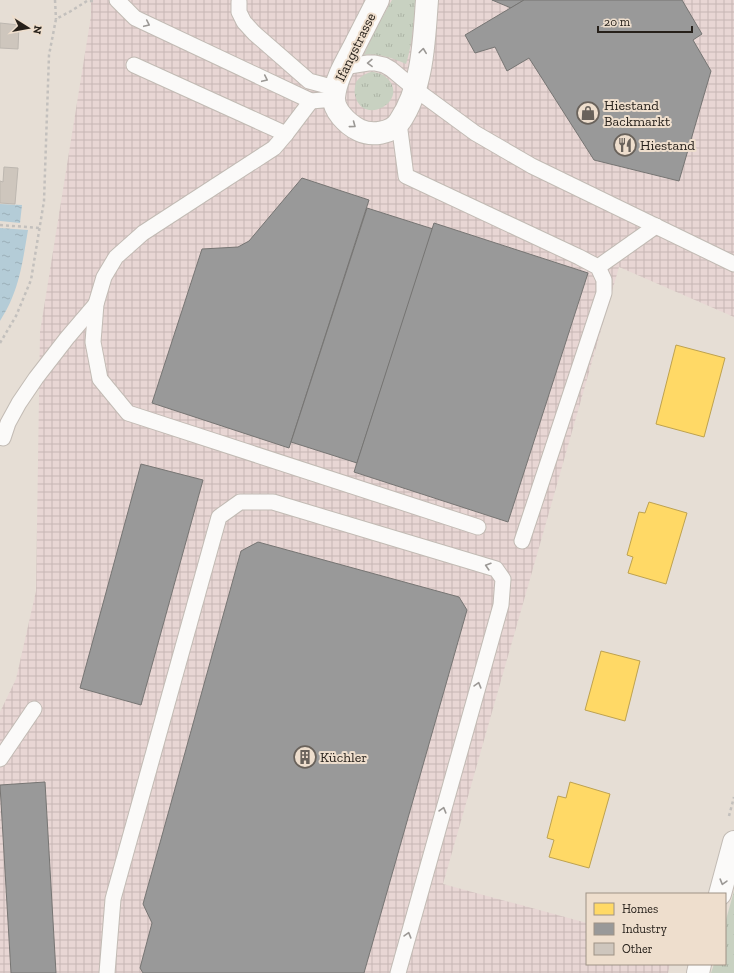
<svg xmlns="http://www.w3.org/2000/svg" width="734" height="973" font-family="'Zilla Slab',serif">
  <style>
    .industrial { fill: url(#industrial-grid) }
    .grass { fill: url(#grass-tufts) }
    .water { fill: url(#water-ripples) }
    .homes { fill: #ffd966; stroke: #bea24f }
    .industry { fill: #999; stroke: #767573 }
    .building { fill: #cec6bd; stroke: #bdb7b0 }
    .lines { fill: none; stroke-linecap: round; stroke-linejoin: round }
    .lane-casing { stroke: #c2bbb4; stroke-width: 17 }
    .street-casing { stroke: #c2bbb4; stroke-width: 24 }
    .secondary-casing { stroke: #c2bbb4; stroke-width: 24 }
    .path { stroke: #c3c0bd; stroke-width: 2.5; stroke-dasharray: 3 3; stroke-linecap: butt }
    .lane { stroke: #fbfaf9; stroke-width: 15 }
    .street { stroke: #fbfaf9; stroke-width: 22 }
    .secondary { stroke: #fbfaf9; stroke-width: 22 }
    .oneway { stroke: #9b9895 }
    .labels { text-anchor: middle; stroke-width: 4; stroke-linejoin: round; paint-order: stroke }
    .street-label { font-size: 14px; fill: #26201a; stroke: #eedecd }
    .poi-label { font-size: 14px; fill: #26201a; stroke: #eedecd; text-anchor: start }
  </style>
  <defs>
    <pattern id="industrial-grid" width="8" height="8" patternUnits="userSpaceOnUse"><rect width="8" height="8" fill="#e8d6d4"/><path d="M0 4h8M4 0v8" fill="none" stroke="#c7b7b5"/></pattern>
    <pattern id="grass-tufts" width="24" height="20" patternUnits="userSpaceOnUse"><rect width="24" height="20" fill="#c8d1c1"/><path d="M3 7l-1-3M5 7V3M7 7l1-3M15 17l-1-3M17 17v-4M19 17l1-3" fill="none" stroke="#acb3a5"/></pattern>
    <pattern id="water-ripples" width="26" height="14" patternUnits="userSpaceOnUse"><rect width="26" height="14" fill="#b4ccd7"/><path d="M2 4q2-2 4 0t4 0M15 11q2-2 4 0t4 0" fill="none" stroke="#9bafb8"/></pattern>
  </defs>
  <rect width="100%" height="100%" fill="#e6ded5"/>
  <!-- industrial -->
  <path class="industrial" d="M91,0H734V317L619,267L443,884L587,923V964H670L668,973H0V712L16,679L36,591L40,332L91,16Z"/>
  <!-- grass -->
  <g class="grass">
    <path d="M392,0H416C413,21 413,43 406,64C392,58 379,53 364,55L372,36Z"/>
    <path d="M371,72C378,72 383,74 388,79C409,102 362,127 355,95C354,91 355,86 356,82C360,77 364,74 371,72Z"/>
    <path d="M734,891V973H711L714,964H725V923Z"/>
  </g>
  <!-- water -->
  <g class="water">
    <path d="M0,204L22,205L20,223L0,221Z"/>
    <path d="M0,228L28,230C24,253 21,277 12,298C9,306 4,314 0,321Z"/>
  </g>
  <!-- homes -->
  <g class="homes">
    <path d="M676,345L725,358L704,437L656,424Z"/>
    <path d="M649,502L687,513L666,584L628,573L633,557L627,555L639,512L645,513Z"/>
    <path d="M601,651L640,661L625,721L585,710Z"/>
    <path d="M570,782L610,794L589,868L549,857L554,840L547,838L558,796L566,798Z"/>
  </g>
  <!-- industry -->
  <g class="industry">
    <path d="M492,0H524L511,8Z"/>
    <path d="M524,0H682L702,34L693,40L711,71L679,181L594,160L529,58L507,71L495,47L475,53L465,35Z"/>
    <path d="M302,178L369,200L289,448L152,403L202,249L238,247L249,241Z"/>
    <path d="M367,208L433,229L357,463L291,442Z"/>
    <path d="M434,223L588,273L508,522L354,472Z"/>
    <path d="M141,464L203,480L141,705L80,688Z"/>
    <path d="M258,542L459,597L467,610L364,973H143L140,968L152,923L143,904L241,551Z"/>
    <path d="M45,782L56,973H11L0,785Z"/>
  </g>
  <!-- building -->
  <g class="building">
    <path d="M0,23L19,25L18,49L0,48Z"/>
    <path d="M4,167L18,168L15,204L0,203V181L3,182Z"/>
  </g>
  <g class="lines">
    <!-- lane casing -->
    <g class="lane-casing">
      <g id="lane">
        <path d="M117,0L135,18L311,101L334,99"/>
        <path d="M239,2V12L244,22L254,33L309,81L335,88"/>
        <path d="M134,65L286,134"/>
        <path d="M343,67L368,63H375L384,65L391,69L415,89L475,133L532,166L734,264"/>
        <path d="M311,101L286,134L274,148L143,233L116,257L104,277L96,304L93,342L100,379L128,413L478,527"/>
        <path d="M399,123L406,176L579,257L598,267L604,280V293L522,541"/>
        <path d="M598,267L656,226"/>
        <path d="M3,438L8,423L19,403L36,378L67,338L96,304"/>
        <path d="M0,759L34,709"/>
        <path d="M107,973L113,899L219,517L240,502H273L496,569L503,579L501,605L398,973"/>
      </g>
    </g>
    <!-- street casing -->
    <g class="street-casing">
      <path id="street" d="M378,0C370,16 361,33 353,49C345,64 336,79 334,97C333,110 347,124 359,130C371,136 392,134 400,121C423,87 424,40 427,0"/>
    </g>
    <!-- secondary casing -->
    <g class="secondary-casing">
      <g id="secondary">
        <path d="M720,894L734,842"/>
        <path d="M698,973L700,964"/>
      </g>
    </g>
    <!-- path -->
    <g class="path">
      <path d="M55,0L56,19"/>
      <path d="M0,225L40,228"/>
      <path d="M0,343L16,316L31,280L44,201L49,55L56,19L71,11L87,1H93"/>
      <path d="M729,816L734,797"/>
    </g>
    <!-- lane -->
    <use href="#lane" class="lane"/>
    <!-- street -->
    <use href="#street" class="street"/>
    <!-- secondary -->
    <use href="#secondary" class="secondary"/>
  </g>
  <!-- one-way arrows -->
  <defs><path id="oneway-chevron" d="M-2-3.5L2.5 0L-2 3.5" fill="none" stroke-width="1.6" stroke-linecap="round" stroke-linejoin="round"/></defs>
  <g class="oneway">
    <use href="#oneway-chevron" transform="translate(147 24) rotate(25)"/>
    <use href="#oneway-chevron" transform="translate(423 51) rotate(-83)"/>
    <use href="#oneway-chevron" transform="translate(370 63) rotate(179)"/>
    <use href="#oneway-chevron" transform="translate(265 79) rotate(25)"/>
    <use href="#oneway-chevron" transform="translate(353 125) rotate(37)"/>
    <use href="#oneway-chevron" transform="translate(488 566) rotate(-163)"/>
    <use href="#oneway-chevron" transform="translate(478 685) rotate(-74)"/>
    <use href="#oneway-chevron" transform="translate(443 810) rotate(-74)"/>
    <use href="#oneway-chevron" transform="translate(723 882) rotate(106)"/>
    <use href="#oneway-chevron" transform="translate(408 935) rotate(-74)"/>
  </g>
  <!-- icons -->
  <defs>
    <g id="shop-ring" transform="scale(1.15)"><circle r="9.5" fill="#eedecd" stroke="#69625b" stroke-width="1.5"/><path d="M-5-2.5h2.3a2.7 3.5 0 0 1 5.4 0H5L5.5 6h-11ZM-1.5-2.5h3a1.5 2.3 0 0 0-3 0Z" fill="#69625b"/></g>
    <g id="restaurant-ring" transform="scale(1.15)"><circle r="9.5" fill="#eedecd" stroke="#69625b" stroke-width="1.5"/><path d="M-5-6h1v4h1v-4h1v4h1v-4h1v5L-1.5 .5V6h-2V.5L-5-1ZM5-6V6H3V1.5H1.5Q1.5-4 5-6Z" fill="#69625b"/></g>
    <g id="building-ring" transform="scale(1.15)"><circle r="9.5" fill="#eedecd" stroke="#69625b" stroke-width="1.5"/><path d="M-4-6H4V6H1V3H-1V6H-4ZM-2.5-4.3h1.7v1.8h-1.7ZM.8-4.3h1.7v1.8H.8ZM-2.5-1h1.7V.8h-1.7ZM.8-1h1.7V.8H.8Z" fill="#69625b"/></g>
  </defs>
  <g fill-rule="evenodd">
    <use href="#shop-ring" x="588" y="113"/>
    <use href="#restaurant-ring" x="625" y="145"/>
    <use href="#building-ring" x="305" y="757"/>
  </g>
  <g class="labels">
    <!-- street labels -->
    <g class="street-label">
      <text transform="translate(355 47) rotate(-64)" y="5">Ifangstrasse</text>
    </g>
    <!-- poi labels -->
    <g class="poi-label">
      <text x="604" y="110">Hiestand<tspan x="604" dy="16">Backmarkt</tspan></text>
      <text x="640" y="150">Hiestand</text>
      <text x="320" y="762">Küchler</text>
    </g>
  </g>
  <!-- legend -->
  <rect x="586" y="893" width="140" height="72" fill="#eedecd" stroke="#9e9285"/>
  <rect x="594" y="903" width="20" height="12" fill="#ffd966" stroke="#9e9285"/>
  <text x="622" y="913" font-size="12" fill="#26201a">Homes</text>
  <rect x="594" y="923" width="20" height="12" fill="#999999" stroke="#9e9285"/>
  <text x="622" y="933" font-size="12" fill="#26201a">Industry</text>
  <rect x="594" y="943" width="20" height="12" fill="#cec6bd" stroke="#9e9285"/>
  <text x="622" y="953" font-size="12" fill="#26201a">Other</text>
  <!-- north arrow -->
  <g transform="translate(28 28) rotate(101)" stroke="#eedecd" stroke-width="3" paint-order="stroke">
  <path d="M0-3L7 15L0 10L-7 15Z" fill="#26201a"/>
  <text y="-6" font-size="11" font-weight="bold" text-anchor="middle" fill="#26201a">N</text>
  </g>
  <!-- scale -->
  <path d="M598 26v6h94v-6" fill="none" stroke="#26201a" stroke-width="2"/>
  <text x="604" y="26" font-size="12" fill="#26201a" stroke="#eedecd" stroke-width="3" paint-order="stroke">20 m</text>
</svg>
